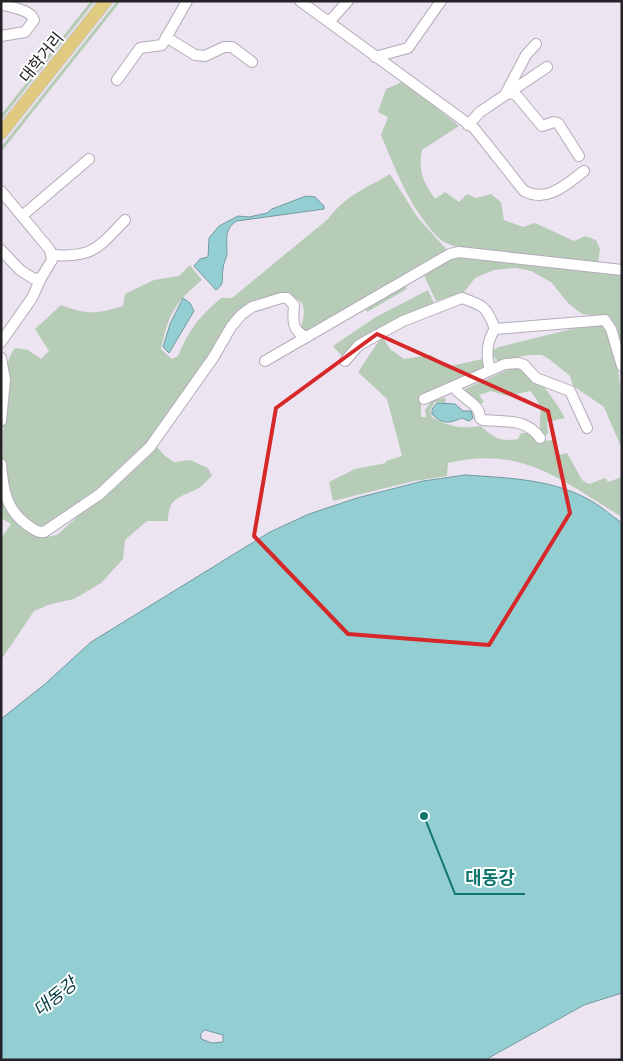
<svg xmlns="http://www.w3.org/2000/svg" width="623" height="1061" font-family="'Fira Sans Condensed','Noto Sans KR',sans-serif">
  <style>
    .green { fill: #b6ccb6 }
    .water { fill: #93ced3; stroke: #729a9f; fill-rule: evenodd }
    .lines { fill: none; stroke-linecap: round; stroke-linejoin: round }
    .minor-casing { stroke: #b4abb9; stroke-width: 12 }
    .major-casing { stroke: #cbcacb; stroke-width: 14 }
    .minor { stroke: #fff; stroke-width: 10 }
    .major { stroke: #e0ca80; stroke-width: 12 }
    .marked { fill: none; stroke: #d62828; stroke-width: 4; stroke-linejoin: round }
    .labels { text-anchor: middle; stroke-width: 4; stroke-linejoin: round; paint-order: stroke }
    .street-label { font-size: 16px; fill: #252227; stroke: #fff }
    .water-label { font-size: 18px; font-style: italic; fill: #0a4146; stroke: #fff }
    .leader { fill: none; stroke: #0f766e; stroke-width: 2 }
    .callout-dot { fill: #0f766e; stroke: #fff; stroke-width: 2 }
    .callout-label { font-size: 18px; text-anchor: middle; font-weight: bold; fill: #0f766e; stroke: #fff; stroke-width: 4; stroke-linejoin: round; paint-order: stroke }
  </style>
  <rect width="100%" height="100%" fill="#ede4f2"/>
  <!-- green -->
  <g class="green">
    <path d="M91,1H95L1,120V115Z"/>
    <path d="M117,1L120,2L1,152V147Z"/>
    <path d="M404,81L459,126L422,150C418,172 423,181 435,199L445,192L459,202L467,194L476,198L491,194L501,202L504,220L523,227L535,223L574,241L585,236L596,240L600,249L598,264L462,249C456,246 446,244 441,240C412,213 396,171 381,135L388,117L378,112L386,89Z"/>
    <path d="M390,174L418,218L448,251L311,330H300C317,282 274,300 247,307L148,446L95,493L40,528C7,510 1,469 3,434C3,422 7,411 8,399C9,379 2,365 15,348L28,350L41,359L49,351L35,329L61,305C87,315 97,314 123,306L125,294L154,280L179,276L190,265L202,280C175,302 168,315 161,349L172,359L178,356C191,327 198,318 221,298H232L328,219C346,195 365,189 390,174Z"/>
    <path d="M458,254L622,274V350L613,322L605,316L582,314L568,303L551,282L531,271L516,268L494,270L475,278L464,292L436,301L423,273Z"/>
    <path d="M404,284L407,289L367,312L364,307Z"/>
    <path d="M428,290L434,303C402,319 369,332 342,356L333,346L376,317Z"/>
    <path d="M600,322C623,346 622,415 622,449L604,407L573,386L570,376L549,359L542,355H529L498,361L491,355V351L499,347Z"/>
    <path d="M382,336L390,349L404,359L431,355L447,367L482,359L486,361L484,370L421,402V417H426L425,410L433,399L446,398L445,403L435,402L430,410L432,417C451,427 459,429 480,426C496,438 497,442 518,439L521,433H529L541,441L553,440L560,455L567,453L582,480L589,484L605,478L608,482L622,477V517C562,481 522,445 448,463L447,476L414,481L333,501L329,482L355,469L386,463V461L402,456L387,399L358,372Z"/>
    <path d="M514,367C537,372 554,399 565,418L547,422L548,434L542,437C535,415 549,412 530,391L508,396L491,391L479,395L484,402L479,404L463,390Z"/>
    <path d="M156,446L165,456L174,462L190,460L208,468L212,476C207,480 203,486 197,489C179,498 168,498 168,521H147L125,540L123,559L101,583L74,599L51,604L34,611L1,660V538L11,524L1,518V503L4,500L23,524L41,538L57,535Z"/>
  </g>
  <!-- water -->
  <g class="water">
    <path d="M306,196L315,197L324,206V209L237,221C224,228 227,240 227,253C227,258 223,263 223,269C221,278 226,283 216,290L194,266L200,259L208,257L209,238L219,226L238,216L249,217L267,213L272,209Z"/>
    <path d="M183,298L190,303L194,311L169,353L163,347L170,324Z"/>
    <path d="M437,403L455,404L463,411H471L473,418L469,421L462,418C450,423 443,425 432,414V409Z"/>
    <path d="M465,475C509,478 555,479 593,502C603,508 612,516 622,523V993L584,1005L485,1060H1V719L45,684L91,642L270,532L309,514L357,498L423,481ZM205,1030L223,1035V1042L212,1043L201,1039V1033Z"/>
  </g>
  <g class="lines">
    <!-- minor casing -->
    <g class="minor-casing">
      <g id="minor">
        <path d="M300,1L474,128L524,191C547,203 566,185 584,171"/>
        <path d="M1,4C12,8 30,9 34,20L25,32L1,36"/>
        <path d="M329,22L348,1"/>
        <path d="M166,37L195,55L205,56L224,47H232L252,62"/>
        <path d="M375,57L408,48L441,1"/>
        <path d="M117,80L140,48L162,45L187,1"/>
        <path d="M506,93L526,55L536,44"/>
        <path d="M506,94L513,93L518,97L542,126L554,122L558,123L579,156"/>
        <path d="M468,125L480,112L547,67"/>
        <path d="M1,191L50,250L52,260L41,278L34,279L20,270L1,250"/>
        <path d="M22,216L89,159"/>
        <path d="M52,255C93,258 98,248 125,220"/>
        <path d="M1,342L32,298L41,278"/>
        <path d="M1,358L5,380L1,421"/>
        <path d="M265,361L450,254L459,252L622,270"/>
        <path d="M345,361L359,345L403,321L462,298C483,305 487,307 495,329L605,320L611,329L622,366"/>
        <path d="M490,370C486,355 486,342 495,329"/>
        <path d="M454,387C462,399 480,403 480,418L483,420C504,422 527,418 540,438"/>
        <path d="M424,399L505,364L519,363L524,365L536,378L570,391L587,428"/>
        <path d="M1,464C3,489 6,509 26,524C32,528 37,533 44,532L100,494L150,447L213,358L231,327L241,315L252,307L281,298H287L294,305C293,320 291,331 307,337"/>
      </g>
    </g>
    <!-- major casing -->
    <g class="major-casing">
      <path id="major" d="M1,133L106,1"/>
    </g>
    <!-- minor -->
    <use href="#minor" class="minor"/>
    <!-- major -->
    <use href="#major" class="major"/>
  </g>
  <!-- marked area -->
  <path class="marked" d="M377,334L548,411L570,513L489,645L348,634L254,536L276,408Z"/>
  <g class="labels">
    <!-- street labels -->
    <g class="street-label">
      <text transform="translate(41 57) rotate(-51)" y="6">대학거리</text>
    </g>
    <!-- water labels -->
    <g class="water-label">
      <text transform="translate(55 997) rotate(-39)" y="6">대동강</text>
    </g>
  </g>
  <!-- callouts -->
  <path class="leader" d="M424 816L455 894H525"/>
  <circle class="callout-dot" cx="424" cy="816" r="5"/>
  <g class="callout-label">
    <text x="490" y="884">대동강</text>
  </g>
  <!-- border -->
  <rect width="623" height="1061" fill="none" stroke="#252227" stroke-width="5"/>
</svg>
